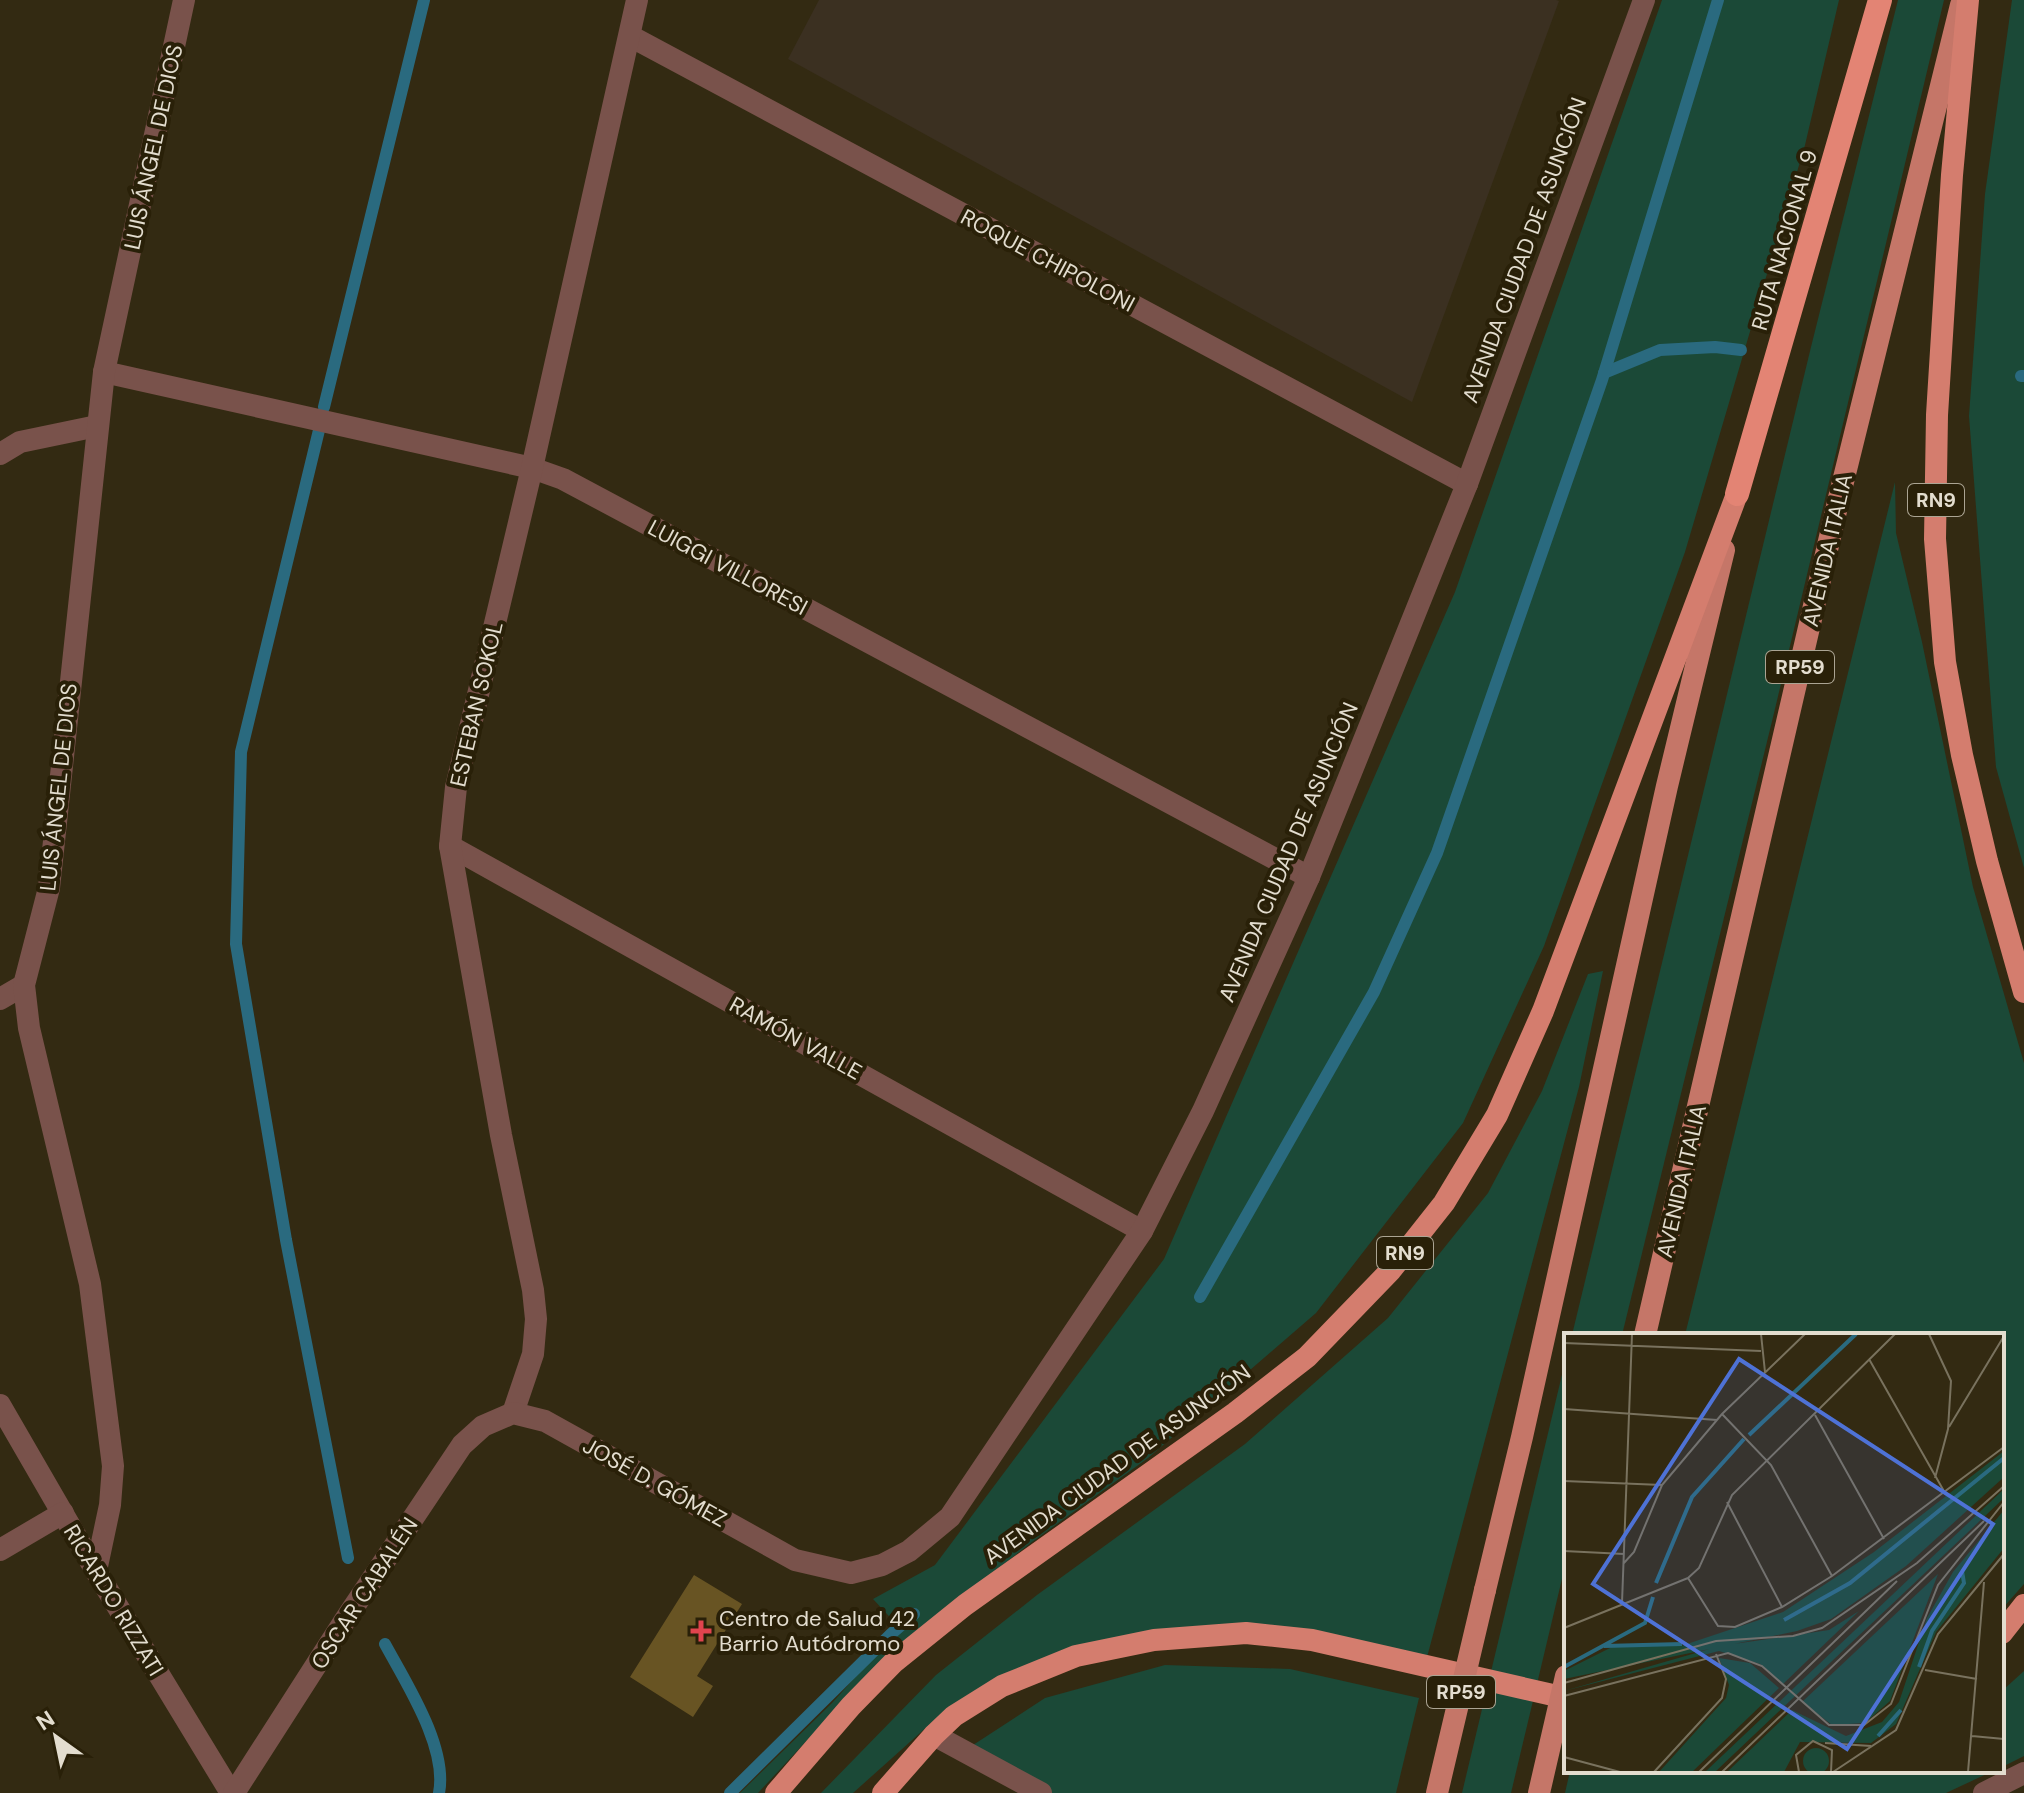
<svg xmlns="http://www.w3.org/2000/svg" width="2024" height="1793" font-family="'DM Sans',sans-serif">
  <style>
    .commercial { fill: #3b3021 }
    .green { fill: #1b4937 }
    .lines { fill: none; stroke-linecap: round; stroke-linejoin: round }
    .stream { stroke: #2a6a7f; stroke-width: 12 }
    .building { fill: #685423 }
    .minor { stroke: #79524b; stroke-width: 22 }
    .tertiary { stroke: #79524b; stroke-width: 22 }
    .primary { stroke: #c57668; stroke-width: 22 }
    .trunk { stroke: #d47d6e; stroke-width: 22 }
    .motorway { stroke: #e38474; stroke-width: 24 }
    .primary-bridge { stroke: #c57668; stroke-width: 22 }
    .health-dot { fill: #e0444e; stroke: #292008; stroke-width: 3 }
    .labels { text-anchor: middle; stroke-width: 8; stroke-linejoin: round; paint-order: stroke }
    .shield { fill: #292008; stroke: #aba493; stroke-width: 2 }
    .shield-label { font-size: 20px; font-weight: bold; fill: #e3ddcf }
    .street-label { font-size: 22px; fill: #e3ddcf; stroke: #292008 }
    .poi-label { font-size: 22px; fill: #e3ddcf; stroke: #292008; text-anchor: start }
    .inset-river { fill: none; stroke: #2a6a7f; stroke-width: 4 }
    .inset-road { fill: none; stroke: #79725e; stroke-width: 2 }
    .view { fill: #4e72d6; fill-opacity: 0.15; stroke: #4e72d6; stroke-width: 4 }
    .inset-edge { fill: none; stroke: #e3ddcf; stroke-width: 4 }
  </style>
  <rect width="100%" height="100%" fill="#332a12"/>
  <!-- commercial -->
  <path class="commercial" d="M819,0H1556L1559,1L1412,402L788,59Z"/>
  <!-- green -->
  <g class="green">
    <path d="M1662,0H1839L1805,145L1685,552L1544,946L1463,1123L1316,1313L1148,1458L1032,1542L948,1608L865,1678L758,1793H740L832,1703L900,1628L873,1599L935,1565L1164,1259L1455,592Z"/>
    <path d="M1898,0H1944L1774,713L1622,1335H1572L1811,347Z"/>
    <path d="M2012,0H2024V868L1996,767L1969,416L1985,194Z"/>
    <path d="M1895,482L1896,533L1922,642L1973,887L2024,1063V1584L2002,1609V1335H1685Z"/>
    <path d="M1603,971L1579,1087L1426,1661L1157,1634L949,1707L853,1793H821L936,1675L1037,1595L1245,1444L1388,1318L1488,1193L1542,1091L1588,974Z"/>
    <path d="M1566,1358V1562L1511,1793H1462Z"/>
    <path d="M1165,1665L1290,1669L1419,1698L1396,1793H1041L970,1747L1045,1698Z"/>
    <path d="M2024,1671V1756L2002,1767V1691Z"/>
    <path d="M1570,1771H1993L1946,1793H1565Z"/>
  </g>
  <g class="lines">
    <!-- stream -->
    <g class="stream">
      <path d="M1604,373L1660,350L1715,347L1741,350"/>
      <path d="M2021,376H2024"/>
      <path d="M324,407L424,0"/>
      <path d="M320,426L241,752L236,944L286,1240L348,1558"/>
      <path d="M1200,1297L1374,992L1437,853L1602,380L1718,0"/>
      <path d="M385,1644C406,1683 448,1747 439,1793"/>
      <path d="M730,1793L891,1634L914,1614"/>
    </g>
  </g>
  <!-- building -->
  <path class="building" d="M694,1575L742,1604L697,1676L713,1686L693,1717L630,1677Z"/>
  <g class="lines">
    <!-- minor -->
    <g class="minor">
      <path d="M630,36L1467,484"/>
      <path d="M104,372L532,468L563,479L1309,877"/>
      <path d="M0,454L20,442L97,426"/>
      <path d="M450,846L1142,1231"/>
      <path d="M0,999L24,985"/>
      <path d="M0,1405L96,1571L231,1793"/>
      <path d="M513,1413L533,1354L536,1319L533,1290L501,1135L450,846L456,787L532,468L637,0"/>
      <path d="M0,1550L63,1513"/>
      <path d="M96,1571L110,1505L113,1466L90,1284L29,1028L24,985L49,888L104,372L184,0"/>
      <path d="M1984,1793L2024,1773"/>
    </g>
    <!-- tertiary -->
    <g class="tertiary">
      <path d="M934,1735L1041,1793"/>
      <path d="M234,1793L345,1620L462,1445L483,1426L513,1413L545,1421L795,1560L851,1573L882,1565L909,1551L950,1517L1142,1231L1203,1111L1309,877L1467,484L1644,0"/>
    </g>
    <!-- primary -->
    <g class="primary">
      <path d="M1645,1335L1839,498L1961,5"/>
      <path d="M1485,1590L1522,1437L1667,786L1724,550"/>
    </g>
    <!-- trunk -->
    <g class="trunk">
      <path d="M1968,0L1952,175L1937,415L1935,539L1945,662L1962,755L1987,861L2024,992"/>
      <path d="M2002,1633L2024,1605"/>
      <path d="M776,1793L851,1706L893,1663L965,1605L1235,1413L1307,1357L1391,1270L1444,1203L1497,1115L1543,1011L1737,494"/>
      <path d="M883,1793L934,1735L954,1716L1002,1686L1076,1656L1154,1640L1246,1633L1312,1640L1566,1698"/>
    </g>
    <!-- motorway -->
    <path class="motorway" d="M1737,494L1880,0"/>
    <!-- primary-bridge -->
    <g class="primary-bridge">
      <path d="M1437,1793L1485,1590"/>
      <path d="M1539,1793L1566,1676"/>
    </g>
  </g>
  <!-- markers -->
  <path class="health-dot" d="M697 1619h8v8h8v8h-8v8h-8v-8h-8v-8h8z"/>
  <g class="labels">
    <!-- shield labels -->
    <g class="shield">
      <rect x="1908" y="484" width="56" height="32" rx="6"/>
      <rect x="1766" y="651" width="68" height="32" rx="6"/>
      <rect x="1377" y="1237" width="56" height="32" rx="6"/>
      <rect x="1427" y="1676" width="68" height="32" rx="6"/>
    </g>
    <g class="shield-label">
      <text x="1936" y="507">RN9</text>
      <text x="1800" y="674">RP59</text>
      <text x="1405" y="1260">RN9</text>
      <text x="1461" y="1699">RP59</text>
    </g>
    <!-- street labels -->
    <g class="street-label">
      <text transform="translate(153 147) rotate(-78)" y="8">LUIS ÁNGEL DE DIOS</text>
      <text transform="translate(1784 240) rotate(-74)" y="8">RUTA NACIONAL 9</text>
      <text transform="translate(1524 250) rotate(-70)" y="8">AVENIDA CIUDAD DE ASUNCIÓN</text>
      <text transform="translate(1048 260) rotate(28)" y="8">ROQUE CHIPOLONI</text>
      <text transform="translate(1827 550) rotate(-77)" y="8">AVENIDA ITALIA</text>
      <text transform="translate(728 567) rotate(28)" y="8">LUIGGI VILLORESI</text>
      <text transform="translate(476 704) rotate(-77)" y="8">ESTEBAN SOKOL</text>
      <text transform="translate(58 787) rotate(-84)" y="8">LUIS ÁNGEL DE DIOS</text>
      <text transform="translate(1288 852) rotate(-67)" y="8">AVENIDA CIUDAD DE ASUNCIÓN</text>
      <text transform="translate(796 1038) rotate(29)" y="8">RAMÓN VALLE</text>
      <text transform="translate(1681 1181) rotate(-77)" y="8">AVENIDA ITALIA</text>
      <text transform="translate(1117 1464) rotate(-36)" y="8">AVENIDA CIUDAD DE ASUNCIÓN</text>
      <text transform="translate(655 1482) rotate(29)" y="8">JOSÉ D. GÓMEZ</text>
      <text transform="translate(364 1593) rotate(-57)" y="8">OSCAR CABALÉN</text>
      <text transform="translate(114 1600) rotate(59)" y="8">RICARDO RIZZATI</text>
    </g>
    <!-- poi labels -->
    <g class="poi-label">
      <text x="719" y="1626">Centro de Salud 42<tspan x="719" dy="25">Barrio Autódromo</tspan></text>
    </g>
  </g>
  <!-- overview -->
  <g transform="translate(1564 1333)">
    <rect width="440" height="440" fill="#332a12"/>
    <path d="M440,118V144L342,233L267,286L233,298L0,346V338L50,313H117L219,279L310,219ZM440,156V165L151,439H141ZM440,177V215L372,299L332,391L307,410L236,409L220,439H163L228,377L282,403L318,389L335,369L363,285L389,239ZM374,241L326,368L301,390L268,392L238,369ZM295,278L219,351L196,331L155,318L0,358L156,313L265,297ZM155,325L186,330L215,355L128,439H95L162,365L165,352ZM239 428a13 13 0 1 1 26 0a13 13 0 1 1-26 0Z" fill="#1b4937"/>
    <path class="inset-river" d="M185,102L292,1M92,250L128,164L180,106M220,287L286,250L440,125M40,313L118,311M0,334L81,290L89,264M355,334L368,298L400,250L398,238M314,403L337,377"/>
    <path class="inset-road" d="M197,1L201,39M365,1L387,48L384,96L371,145M0,10L197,18M305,26L381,160M0,76L153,87M158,81L207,132L268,243M251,82L320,206M385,94L440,3M0,148L98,152M163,169L218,274M0,218L60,221M59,231L70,219L98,152L158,81L241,1M124,245L154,293L171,294L218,274L268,243L440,114M124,245L135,235L168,162L331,1M58,270L68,1M0,295L124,245M361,337L413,346M0,350L152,308L229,303L258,295L353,230L440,153M0,363L164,320L198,333L265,392H300L327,371L374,252L440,169M408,403L440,406M261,410L307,413M0,424L56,439M90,439L158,365L162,346L152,321M135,439L333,248M158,439L420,188M235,439L232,422L249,408L268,417L267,439M269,439L332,397L374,301L440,221M404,439L420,249"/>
    <path class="view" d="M175,26L429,191L283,416L29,251Z"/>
    <rect width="440" height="440" class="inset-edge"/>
  </g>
  <!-- north arrow -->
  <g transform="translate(56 1737) rotate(327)" stroke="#292008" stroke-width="6" paint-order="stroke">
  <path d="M0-6L14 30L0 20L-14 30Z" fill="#e3ddcf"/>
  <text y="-12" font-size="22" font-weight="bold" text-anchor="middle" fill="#e3ddcf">N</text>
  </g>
</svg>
